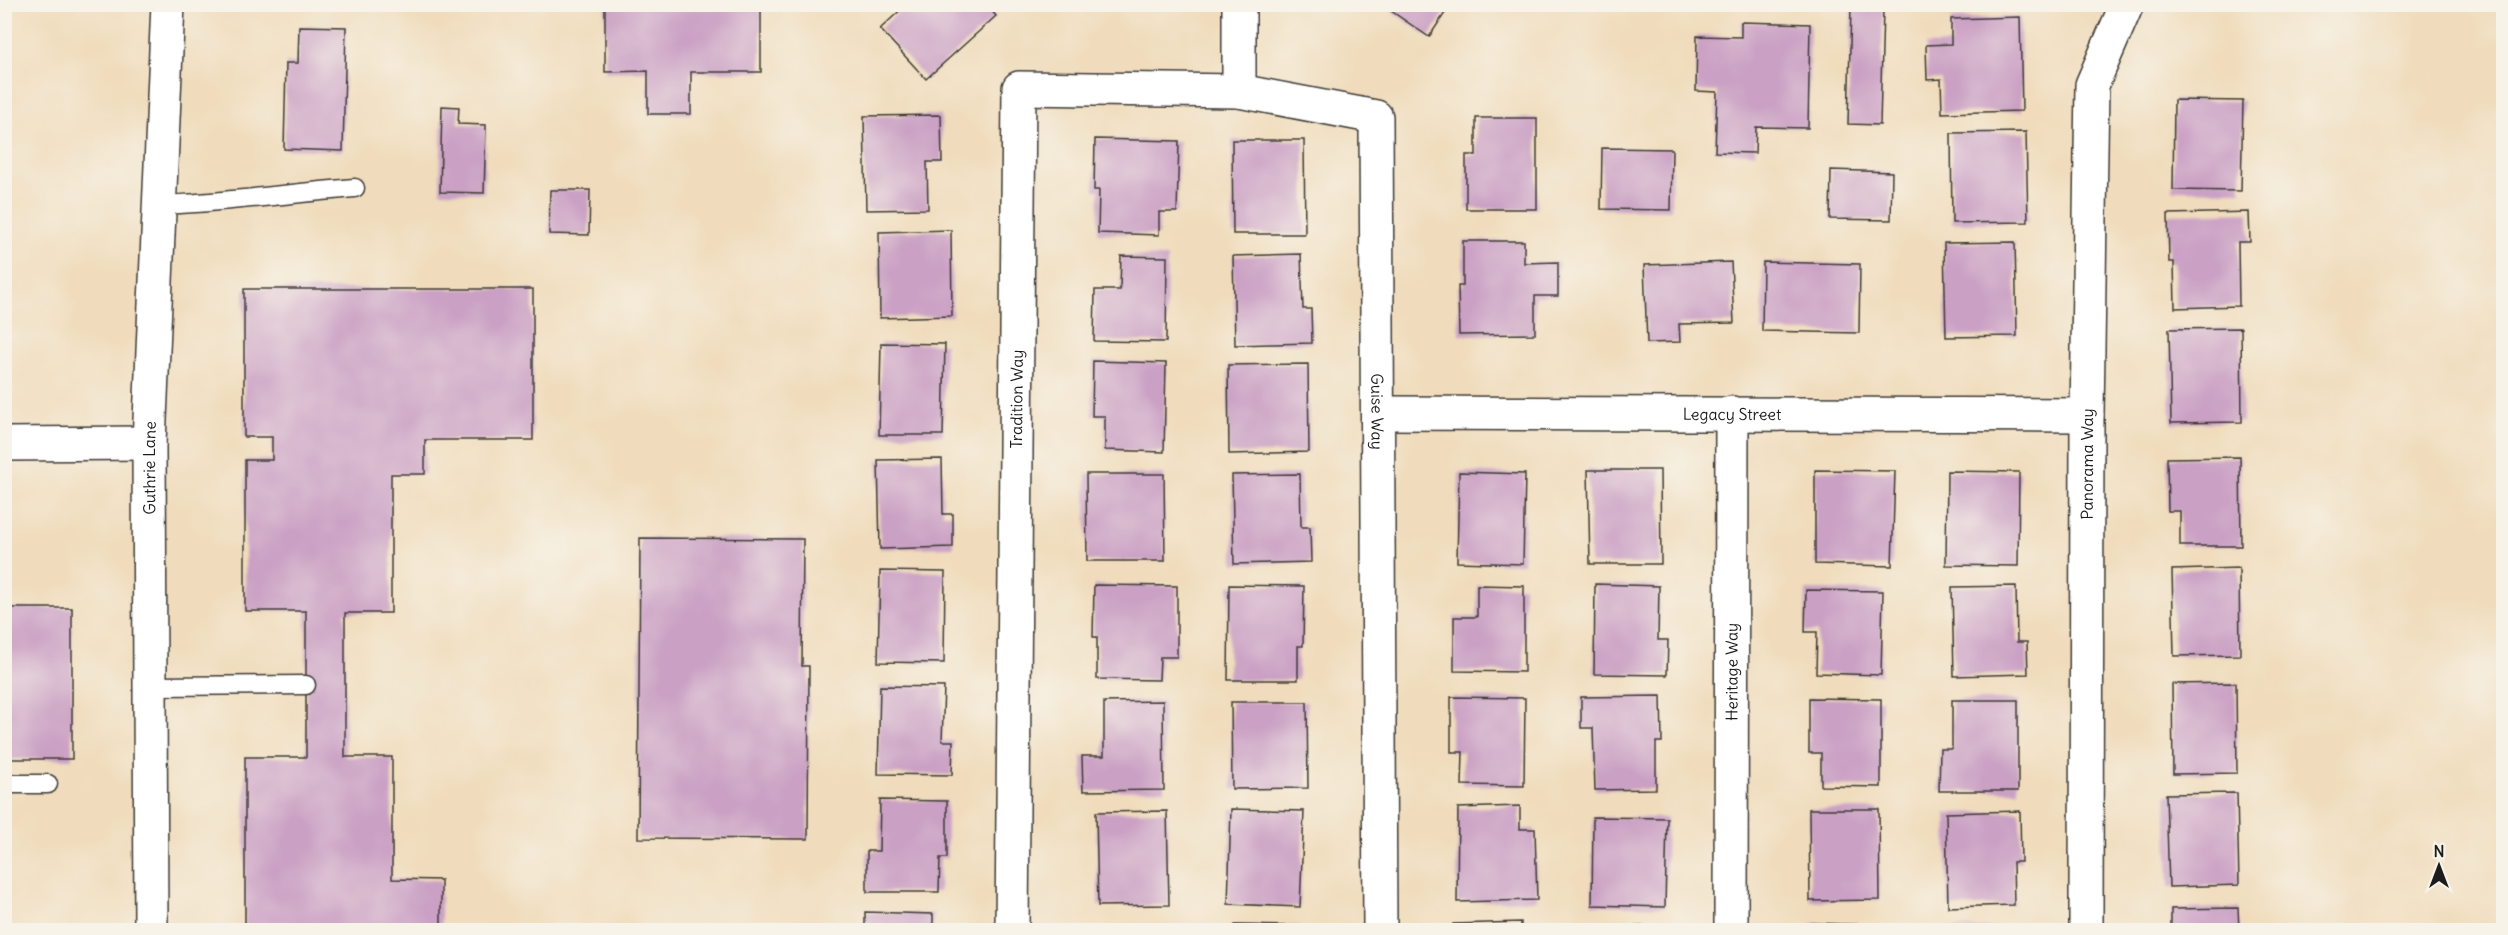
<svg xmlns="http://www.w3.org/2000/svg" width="2508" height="935" font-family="Delius,sans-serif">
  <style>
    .building { fill: #caa0c4 }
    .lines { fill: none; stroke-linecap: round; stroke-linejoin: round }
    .service-casing { stroke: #3c3934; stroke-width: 21 }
    .minor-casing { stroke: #3c3934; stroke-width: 36 }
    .service { stroke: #fff; stroke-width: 18 }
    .minor { stroke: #fff; stroke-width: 33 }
    .labels { text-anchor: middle; stroke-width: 4.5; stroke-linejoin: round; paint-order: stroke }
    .street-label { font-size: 16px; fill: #1c1c1c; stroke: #f7f3e8 }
  </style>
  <rect width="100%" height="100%" fill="#f7f3e8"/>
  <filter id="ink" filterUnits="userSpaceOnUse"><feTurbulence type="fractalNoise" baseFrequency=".0167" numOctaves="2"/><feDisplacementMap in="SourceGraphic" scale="12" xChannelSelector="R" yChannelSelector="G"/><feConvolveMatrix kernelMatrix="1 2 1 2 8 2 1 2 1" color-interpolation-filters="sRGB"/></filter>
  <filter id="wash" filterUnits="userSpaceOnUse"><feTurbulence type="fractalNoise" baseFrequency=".008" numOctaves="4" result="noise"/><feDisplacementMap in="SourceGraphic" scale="24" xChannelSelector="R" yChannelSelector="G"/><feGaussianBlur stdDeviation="1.35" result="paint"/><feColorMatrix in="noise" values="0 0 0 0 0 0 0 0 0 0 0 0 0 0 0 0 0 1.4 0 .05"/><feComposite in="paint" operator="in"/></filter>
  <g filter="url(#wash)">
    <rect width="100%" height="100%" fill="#f0dcbc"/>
    <g id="blocks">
      <!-- building -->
      <g class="building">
        <path d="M907,4H986L996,16L926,79L880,29Z"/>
        <path d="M1381,4H1451L1429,37Z"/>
        <path d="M605,5H761V72H691V114H648V71L605,72Z"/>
        <path d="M1851,7L1883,9L1880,125L1848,124Z"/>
        <path d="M2020,17L2022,111L1942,113L1941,79L1927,80L1926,45L1951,44V19Z"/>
        <path d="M1741,22L1810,24L1808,128L1756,127L1755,153L1715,152L1717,92L1696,91L1697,36L1741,37Z"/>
        <path d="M299,26L346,27L343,151L284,149L286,63H298Z"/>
        <path d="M2174,100L2243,101L2241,191L2173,190Z"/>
        <path d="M442,106L459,107L458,124L486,125L484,193L440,192Z"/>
        <path d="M941,115L942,162H927L928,209L866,210L864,116Z"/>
        <path d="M1476,118H1537V209H1466V155H1476Z"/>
        <path d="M2026,132L2028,222L1952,223L1951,133Z"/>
        <path d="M1095,139L1179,141L1177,212H1159V235L1098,233L1099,190H1094Z"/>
        <path d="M1232,140H1304L1305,234H1233Z"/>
        <path d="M1602,148L1672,149L1671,210L1601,209Z"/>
        <path d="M1831,170L1892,172L1891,220L1830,219Z"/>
        <path d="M550,190H590L589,235L549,234Z"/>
        <path d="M2249,212L2250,242H2238L2239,306L2175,308L2174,262H2169L2168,214Z"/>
        <path d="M951,230L952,316L880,318L879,232Z"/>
        <path d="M1463,241H1524V263L1558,262V296H1535V334L1459,335L1458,286H1463Z"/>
        <path d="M2015,242L2017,336L1946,337L1944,243Z"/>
        <path d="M1301,254L1303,309H1311L1312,343L1235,345L1233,256Z"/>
        <path d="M1121,256L1167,257L1166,342L1094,341L1095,290H1120Z"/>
        <path d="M1731,262L1734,323L1679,324L1680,342L1647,343L1644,265Z"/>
        <path d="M1763,262L1860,264L1859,333L1762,331Z"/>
        <path d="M244,289H533V440H425V474H391V613H345V757H392V879L441,880V930H245V757H306V611H245V460H272V437H244Z"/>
        <path d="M2241,328L2242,422L2171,423L2169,329Z"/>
        <path d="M881,343L945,344L943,435H879Z"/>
        <path d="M1093,361L1166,363L1164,452L1105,450V416H1092Z"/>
        <path d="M1308,364L1309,452L1229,454L1228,365Z"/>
        <path d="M2240,457L2241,546H2180V511H2168L2167,458Z"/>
        <path d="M942,459L943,514H953V547L880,549L878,460Z"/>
        <path d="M1588,470H1660L1661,564H1590Z"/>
        <path d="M1815,470L1895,471L1892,566L1815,564Z"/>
        <path d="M1947,471L2019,472L2018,566L1946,565Z"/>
        <path d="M1459,472L1525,474L1523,564L1457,562Z"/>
        <path d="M1086,474H1164L1165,561H1087Z"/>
        <path d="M1300,474L1301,527H1310L1311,562L1234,564L1232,475Z"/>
        <path d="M640,538L803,539L802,666H809L808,839L638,838Z"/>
        <path d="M2239,568L2240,655L2174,656L2172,570Z"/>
        <path d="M880,571L945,572L944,663L878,662Z"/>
        <path d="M1595,584L1659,586L1658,640H1668L1667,675L1594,674Z"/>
        <path d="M1094,585L1177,586V657H1160L1159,680L1097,679V637H1093Z"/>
        <path d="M1229,585L1304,586L1303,646H1298V680H1228Z"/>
        <path d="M1477,585L1524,586V672L1454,671V617H1477Z"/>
        <path d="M2016,586L2017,642H2027L2028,674L1954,676L1952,587Z"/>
        <path d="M1806,590L1883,591L1881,675L1816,673L1817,632H1805Z"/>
        <rect x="4" y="608" width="68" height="151"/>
        <path d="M2236,683L2237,773L2173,774L2172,684Z"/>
        <path d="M880,686L944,687L942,741H953L952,775L878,774Z"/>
        <path d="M1661,696L1662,742H1656V789L1595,790L1593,728H1581V697Z"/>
        <path d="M1451,697L1525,698L1524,786L1462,785L1463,752H1451Z"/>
        <path d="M1809,698L1881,699V787L1821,786V753H1809Z"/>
        <path d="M1952,700H2018V791H1939L1940,749H1952Z"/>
        <path d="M1163,701L1164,790L1083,791L1082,756H1104V702Z"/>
        <path d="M1231,702H1307L1308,788L1232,789Z"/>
        <path d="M2237,793L2239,885L2169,887L2166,794Z"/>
        <path d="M880,800L947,801V858H940L939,892H867V851H879Z"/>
        <path d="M1520,806V829H1535L1537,900L1457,902L1458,808Z"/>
        <path d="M1231,809L1304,811L1300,907L1228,904Z"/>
        <path d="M1809,809H1879L1880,900L1810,901Z"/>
        <path d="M1167,811L1169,905L1098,906L1096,812Z"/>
        <path d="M2020,811L2021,862H2013L2014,905L1948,907L1946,813Z"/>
        <path d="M1593,817L1667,818L1665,907L1592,905Z"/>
        <path d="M2238,908L2239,930H2171V909Z"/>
        <path d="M865,912L933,914V930H865Z"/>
        <path d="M1521,922V930H1453V924Z"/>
        <path d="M1812,923L1880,925V930H1812Z"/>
        <path d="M1235,925L1300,926V930H1234Z"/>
        <path d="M1659,926V930H1587L1586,927Z"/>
        <rect x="1117" y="928" width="48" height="2"/>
        <rect x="1947" y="928" width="66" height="2"/>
      </g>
    </g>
  </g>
  <g filter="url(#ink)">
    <use href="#blocks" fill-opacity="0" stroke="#3c3934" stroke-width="1.5"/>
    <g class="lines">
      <!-- service casing -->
      <g class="service-casing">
        <g id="service">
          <path d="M160,205C225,203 290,193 355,188"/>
          <path d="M150,686L306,685"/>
          <path d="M4,784H48"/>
        </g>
      </g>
      <!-- minor casing -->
      <g class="minor-casing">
        <g id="minor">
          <path d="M1239,91V4"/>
          <path id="s1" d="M1378,413L2087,415"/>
          <path d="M4,444L149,443"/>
          <path id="s2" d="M151,930L149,443L168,4"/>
          <path id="s3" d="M1012,930L1019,88L1239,91L1376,117L1380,930"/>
          <path id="s4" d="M1731,930L1732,413"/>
          <path id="s5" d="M2086,930L2087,415L2092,85L2127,4"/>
        </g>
      </g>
      <!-- service -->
      <use href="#service" class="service"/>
      <!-- minor -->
      <use href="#minor" class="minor"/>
    </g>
  </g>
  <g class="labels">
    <!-- street labels -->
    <g class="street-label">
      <text dy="6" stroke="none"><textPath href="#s3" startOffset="531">Tradition Way</textPath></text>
      <text dy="6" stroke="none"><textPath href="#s3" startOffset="1496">Guise Way</textPath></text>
      <text dy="6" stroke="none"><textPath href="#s1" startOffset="354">Legacy Street</textPath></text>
      <text dy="6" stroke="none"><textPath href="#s5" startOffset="466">Panorama Way</textPath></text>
      <text dy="6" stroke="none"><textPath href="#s2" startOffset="462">Guthrie Lane</textPath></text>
      <text dy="6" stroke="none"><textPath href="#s4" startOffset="258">Heritage Way</textPath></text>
    </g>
  </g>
  <!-- margin -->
  <rect width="2508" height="935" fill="none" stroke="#f7f3e8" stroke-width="24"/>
  <!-- north arrow -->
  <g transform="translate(2439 866)" stroke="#f7f3e8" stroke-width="4.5" paint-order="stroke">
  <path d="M0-4.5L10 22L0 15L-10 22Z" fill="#1c1c1c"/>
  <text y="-9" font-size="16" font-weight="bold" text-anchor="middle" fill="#1c1c1c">N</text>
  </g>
</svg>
